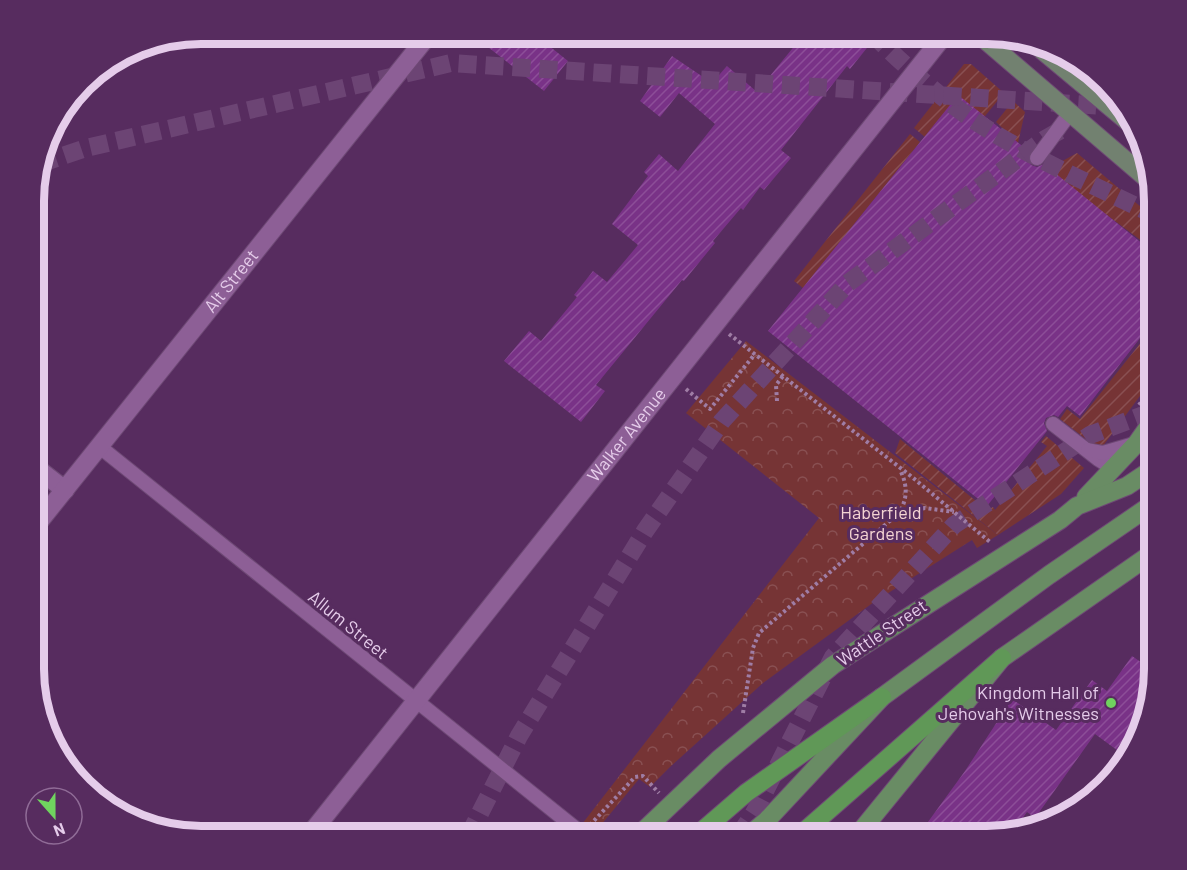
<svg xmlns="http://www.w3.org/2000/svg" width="1187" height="870" font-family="Barlow,sans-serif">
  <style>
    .park { fill: url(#park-crowns) }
    .garden { fill: url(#garden-furrows) }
    .building { fill: url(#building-hatch) }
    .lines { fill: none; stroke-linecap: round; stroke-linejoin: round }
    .motorway-tunnel { stroke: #6c4474; stroke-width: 18; stroke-dasharray: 18 9; stroke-linecap: butt }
    .service-casing { stroke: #6e4975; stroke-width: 16 }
    .minor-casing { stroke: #6e4975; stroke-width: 20 }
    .primary-casing { stroke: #6e4975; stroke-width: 20 }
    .trunk-casing { stroke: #6e4975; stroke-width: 20 }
    .motorway-casing { stroke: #6e4975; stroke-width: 20 }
    .path { stroke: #9f7da5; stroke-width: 4; stroke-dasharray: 3 3; stroke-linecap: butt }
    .service { stroke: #8d5f96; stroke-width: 14 }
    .minor { stroke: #8d5f96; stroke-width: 18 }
    .primary { stroke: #728170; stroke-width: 18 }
    .trunk { stroke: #698c64; stroke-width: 18 }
    .motorway { stroke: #609857; stroke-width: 18 }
    .poi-dot { fill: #70d35f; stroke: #572c5f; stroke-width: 2 }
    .labels { text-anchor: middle; stroke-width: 6; stroke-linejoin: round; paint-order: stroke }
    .street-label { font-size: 18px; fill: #e5ccea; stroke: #572c5f }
    .park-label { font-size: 18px; fill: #f4d4d3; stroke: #572c5f }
    .poi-label { font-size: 18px; fill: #e5ccea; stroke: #572c5f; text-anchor: end }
    .rim { fill: none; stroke: #e5ccea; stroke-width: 8 }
  </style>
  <defs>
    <pattern id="park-crowns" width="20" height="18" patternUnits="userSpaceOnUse" patternTransform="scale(1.5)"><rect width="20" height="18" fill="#763435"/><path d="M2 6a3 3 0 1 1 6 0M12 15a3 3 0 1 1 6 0" fill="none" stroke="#895052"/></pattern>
    <pattern id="garden-furrows" width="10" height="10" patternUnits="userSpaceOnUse" patternTransform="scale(1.5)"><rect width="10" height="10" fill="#763435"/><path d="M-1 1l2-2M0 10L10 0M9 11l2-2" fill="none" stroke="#895052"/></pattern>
    <pattern id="building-hatch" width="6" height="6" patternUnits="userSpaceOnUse" patternTransform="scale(1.5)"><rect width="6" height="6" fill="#793287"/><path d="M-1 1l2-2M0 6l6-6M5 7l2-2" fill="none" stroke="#8c4e98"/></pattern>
  </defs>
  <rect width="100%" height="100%" fill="#572c5f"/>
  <!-- park -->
  <path class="park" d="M746,341L998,535L977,548L972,540L874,602L763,683L670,767L650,787L639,779L591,837H572L819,518L686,413Z"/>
  <!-- garden -->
  <g class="garden">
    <path d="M964,64H971L1004,93L985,116L925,137L914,128Z"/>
    <path d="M1013,101L1025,112L1018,143L996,122Z"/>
    <path d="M910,134L920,142L803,288L794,281Z"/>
    <path d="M1077,153L1154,218V250L1046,170Z"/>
    <path d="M1154,326V377L1100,450L1060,419L1067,409L1080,419Z"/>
    <path d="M1046,436L1084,468L1061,494L998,535L895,453L900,439L987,510L993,507L995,510L1047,446L1041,442Z"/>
  </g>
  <!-- building -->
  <g class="building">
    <path d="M492,33H533L568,61L544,91L484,44Z"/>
    <path d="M805,33H879L850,69L847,66L781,150L791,158L764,190L760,187L743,210L741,208L713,241L715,243L684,281L682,280L596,385L605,391L581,422L504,361L529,331L541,341L577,297L574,295L593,271L607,282L638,245L612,224L648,176L644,172L659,154L678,171L715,124L679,93L660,117L640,101L672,56L712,83L727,66L757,92Z"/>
    <path d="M958,95L1030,152L1028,158L1031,165L1037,167L1044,164L1154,253V320L1080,416L1067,406L1058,417L1054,415L1046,418L1044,423L1047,431L987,506L768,331Z"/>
    <path d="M1132,656L1154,671V680L1125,756L1095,734L1035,818L1027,812L1013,831L987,837H917L965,771L1012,699L1056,730L1092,680L1107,691Z"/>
  </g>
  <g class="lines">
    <!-- motorway-tunnel -->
    <g class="motorway-tunnel">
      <path d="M872,33C902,64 945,102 981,125C1035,160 1096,186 1154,215"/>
      <path d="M39,164L86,148L451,63L1119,107"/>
      <path d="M468,837L519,736L645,531L722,421L848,283L1045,139L1061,130"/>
      <path d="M738,837L754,813L833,657L954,525L1090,435L1154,411"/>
    </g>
    <!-- service casing -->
    <g class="service-casing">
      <g id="service">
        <path d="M1037,158L1070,113"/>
        <path d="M1053,424L1098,459L1114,469"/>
        <path d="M100,447L575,828"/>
        <path d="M1088,450L1103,453L1134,444"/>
      </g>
    </g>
    <!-- minor casing -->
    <g class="minor-casing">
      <g id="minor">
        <path d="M34,466L65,490"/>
        <path id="s1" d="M34,528L430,33"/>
        <path id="s2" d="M308,837L946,33"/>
      </g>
    </g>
    <!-- primary casing -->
    <g class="primary-casing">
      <g id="primary">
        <path d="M977,33L1152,183"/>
        <path d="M1042,50L1138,130"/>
      </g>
    </g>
    <!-- trunk casing -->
    <g class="trunk-casing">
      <g id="trunk">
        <path d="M1086,497L1137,443L1154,419"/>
        <path d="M637,837L719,759L833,665L1060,520L1077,506L1127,486L1154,468"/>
        <path d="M747,837L767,820L882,697L1049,575L1154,503"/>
        <path d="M856,837L1002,658L1154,552"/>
      </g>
    </g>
    <!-- motorway casing -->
    <g class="motorway-casing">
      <g id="motorway">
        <path d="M695,837L746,793L882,697"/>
        <path d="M798,837L1002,658"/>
      </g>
    </g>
    <!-- path -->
    <g class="path">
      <path d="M729,334L912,477L990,542"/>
      <path d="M686,389L710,409L755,354"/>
      <path d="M777,401L776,385L783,376"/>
      <path d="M1139,405L1154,384"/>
      <path d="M899,513L925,508L954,512"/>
      <path d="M743,713L753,648L759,633L899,513C907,500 908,487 901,472"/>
      <path d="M590,825L635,777L643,776L659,793"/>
    </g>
    <!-- service -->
    <use href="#service" class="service"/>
    <!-- minor -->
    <use href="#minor" class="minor"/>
    <!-- primary -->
    <use href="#primary" class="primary"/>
    <!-- trunk -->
    <use href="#trunk" class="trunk"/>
    <!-- motorway -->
    <use href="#motorway" class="motorway"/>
  </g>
  <!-- markers -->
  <circle class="poi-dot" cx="1111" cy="703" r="6"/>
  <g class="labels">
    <!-- street labels -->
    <g class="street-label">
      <text dy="6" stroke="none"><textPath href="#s1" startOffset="316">Alt Street</textPath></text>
      <text dy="6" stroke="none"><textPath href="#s2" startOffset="513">Walker Avenue</textPath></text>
      <text transform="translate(348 625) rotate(39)" y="6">Allum Street</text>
      <text transform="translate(882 633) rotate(-34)" y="6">Wattle Street</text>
    </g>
    <!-- park labels -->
    <g class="park-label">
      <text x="881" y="519">Haberfield<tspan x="881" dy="21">Gardens</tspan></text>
    </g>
    <!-- poi labels -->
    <g class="poi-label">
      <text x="1099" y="699">Kingdom Hall of<tspan x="1099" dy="21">Jehovah's Witnesses</tspan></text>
    </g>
  </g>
  <!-- crop -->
  <path d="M0 0H1187V870H0ZM201 44H987A157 157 0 0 1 1144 201V669A157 157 0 0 1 987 826H201A157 157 0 0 1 44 669V201A157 157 0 0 1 201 44Z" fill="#572c5f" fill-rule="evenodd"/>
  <path class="rim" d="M201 44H987A157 157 0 0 1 1144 201V669A157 157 0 0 1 987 826H201A157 157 0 0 1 44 669V201A157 157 0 0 1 201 44Z"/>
  <!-- north arrow -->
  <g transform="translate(54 816) rotate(159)"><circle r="28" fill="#572c5f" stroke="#906c97" stroke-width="1.5"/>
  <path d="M0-4.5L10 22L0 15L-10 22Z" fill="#70d35f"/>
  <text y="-9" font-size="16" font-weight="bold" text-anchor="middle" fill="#e5ccea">N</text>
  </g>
</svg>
